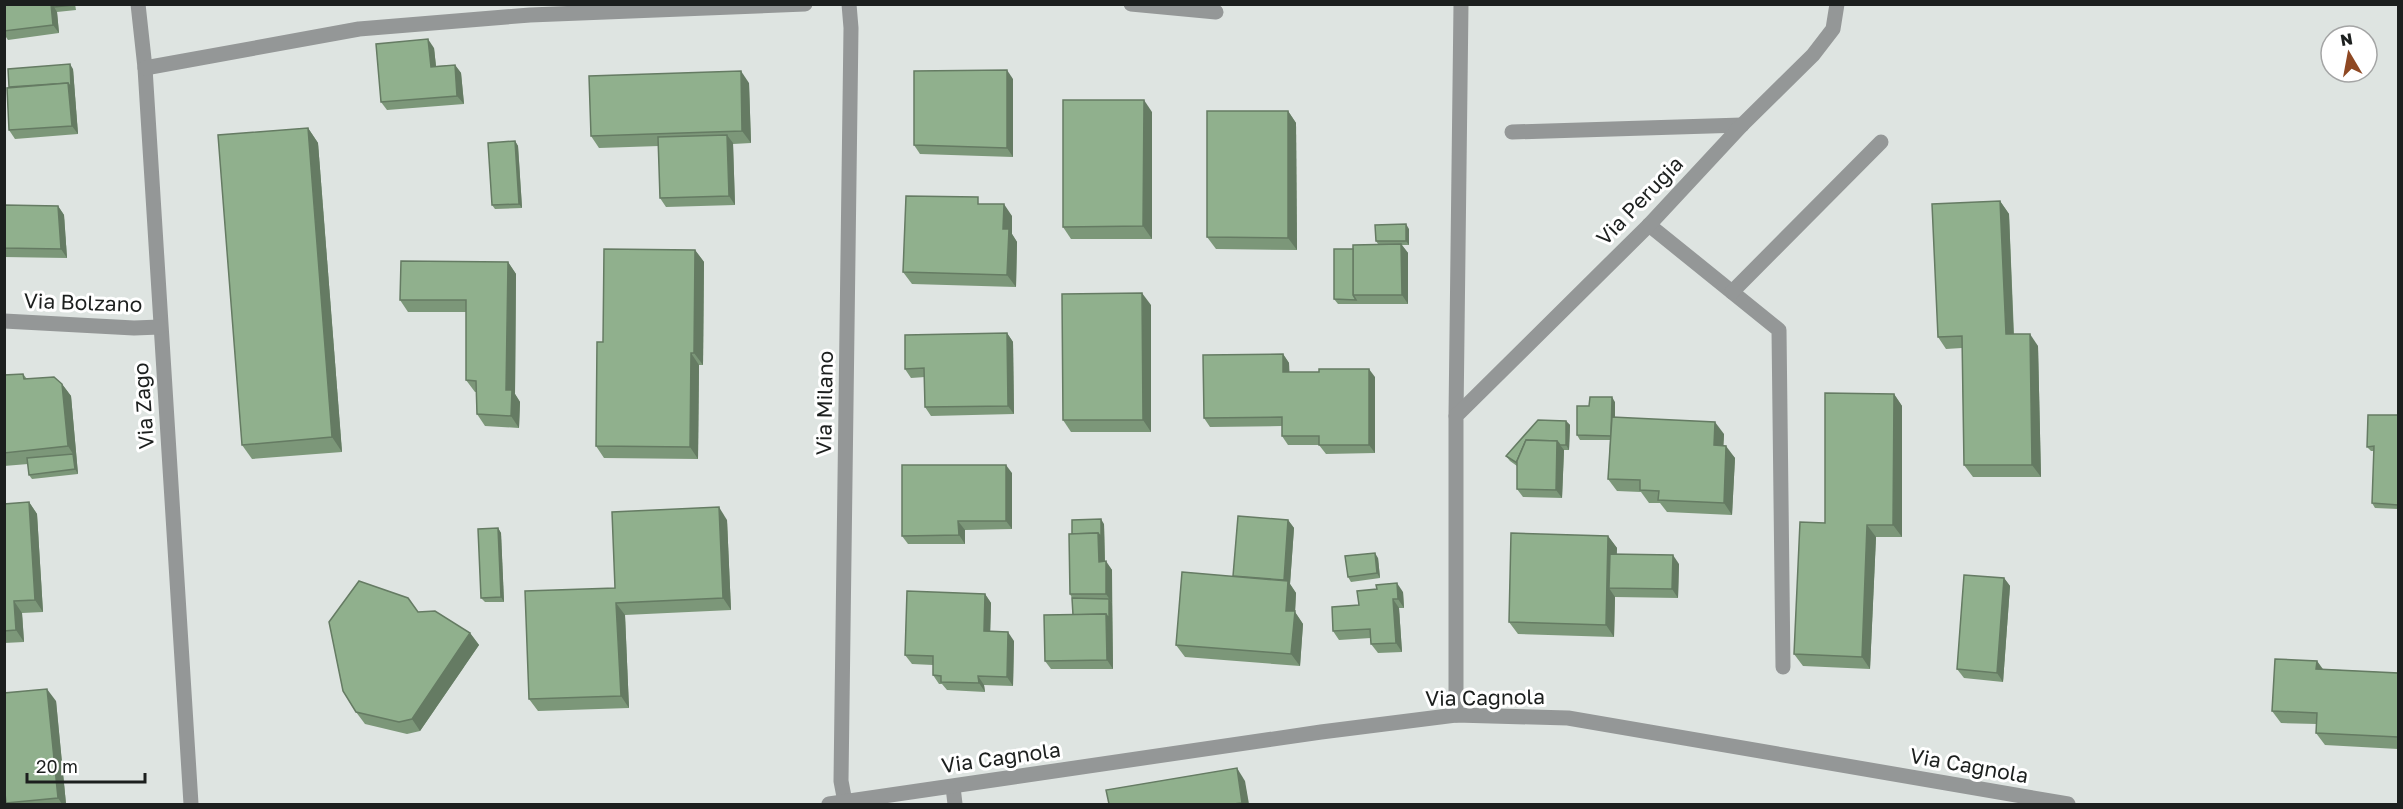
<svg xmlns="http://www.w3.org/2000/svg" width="2403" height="809" font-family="'Golos Text',sans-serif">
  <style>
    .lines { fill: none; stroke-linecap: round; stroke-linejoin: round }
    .minor { stroke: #949797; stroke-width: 15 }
    .wall { fill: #7c9779 }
    .shaded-wall { fill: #657b63 }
    .building { fill: #90b08d; stroke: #657b63; stroke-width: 1.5 }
    .labels { text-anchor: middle; stroke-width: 6; stroke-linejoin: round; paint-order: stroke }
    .street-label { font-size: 21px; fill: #1c1f1e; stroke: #fff }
  </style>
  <rect width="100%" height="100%" fill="#dee4e1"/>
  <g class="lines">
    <!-- minor -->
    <g class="minor">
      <path d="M138,4L145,68L191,804"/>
      <path d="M1131,4L1216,12"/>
      <path d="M145,68L359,29L530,15L805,4"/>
      <path d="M1512,132L1742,125"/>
      <path d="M1649,225L1779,330L1783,667"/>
      <path d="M1732,292L1881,142"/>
      <path d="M4,321L134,328L160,327"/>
      <path d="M1456,416L1461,4"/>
      <path d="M1456,715V416L1649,225L1742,125L1813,55L1833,29L1837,4"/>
      <path d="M953,787L955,804"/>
      <path d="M845,802L841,781L851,28L849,4"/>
      <path d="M829,804L1321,732L1456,715L1568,718L2068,804"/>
    </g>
  </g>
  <!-- wall -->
  <g class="wall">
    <path d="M4,4H75L76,10L57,12L59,33L8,40L4,34Z"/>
    <path d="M434,48L436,66L455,65L461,73L464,104L387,110L381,102Z"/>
    <path d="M73,69L78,134L15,139L9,130Z"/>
    <path d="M1013,79V157L920,154L914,145Z"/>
    <path d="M749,83L751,143L733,144L735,205L666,207L660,198L659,146L599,148L591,136Z"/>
    <path d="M1288,111L1296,123L1297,250L1216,249L1207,237Z"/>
    <path d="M1152,112V239H1071L1063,227Z"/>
    <path d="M308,128L318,143L342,452L252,459L242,445Z"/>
    <path d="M515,141L518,146L522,208L495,209L492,205Z"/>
    <path d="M2000,201L2009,214L2014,334L2038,346L2041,477H1973L1964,465L1962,348L1946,349L1938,337Z"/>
    <path d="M983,204L1012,216V234L1017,242L1016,287L912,284L903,272Z"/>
    <path d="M4,205L58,206L64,215L67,258L4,257Z"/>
    <path d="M1409,229V245H1402L1408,253V304H1338L1334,299L1353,249L1378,244L1376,241Z"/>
    <path d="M695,250L704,262L703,365H699L698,459L604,458L596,446L603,342Z"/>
    <path d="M508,262L516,274L515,394L520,402L519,428L485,426L477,414L476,392H475L466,380V312H408L400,300Z"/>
    <path d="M1151,305V432H1071L1063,420Z"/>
    <path d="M1007,333L1013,342L1014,414L931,416L925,407V377L911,378L905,369Z"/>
    <path d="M1283,354L1289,363V372L1375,377V453L1326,454L1319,445H1288L1282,436V426L1210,427L1204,418Z"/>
    <path d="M23,374L27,379L62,384L71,396L78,474L32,479L29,475L28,464L4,466V375Z"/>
    <path d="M1894,394L1902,406V537H1876L1870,669L1803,666L1794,654L1825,523Z"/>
    <path d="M1615,402V417L1724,434L1723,446L1735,458L1732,515L1667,512L1660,503H1649L1641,492L1617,491L1608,479L1610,440H1580L1577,435Z"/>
    <path d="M2398,415V509L2375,508L2372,503L2374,451H2371L2367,447Z"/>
    <path d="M1566,421L1570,425L1569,450H1564L1562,498L1523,497L1517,489V466L1510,461L1506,456Z"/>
    <path d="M1012,473V529L965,530V544H908L902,536Z"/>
    <path d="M29,502L37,514L43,612L22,613L24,642L4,643V504Z"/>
    <path d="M727,520L731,610L625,615L629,708L538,711L529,699L615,588Z"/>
    <path d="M1288,520L1294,528L1290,584L1296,593L1295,612L1303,624L1300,666L1185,657L1176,645L1233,576Z"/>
    <path d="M1104,524L1105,561L1112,570L1113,669H1051L1045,661L1073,615L1072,598L1070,594L1072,534Z"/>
    <path d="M498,528L501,533L504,602H485L481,598Z"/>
    <path d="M1608,536L1617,548L1616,554L1679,564L1678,598L1615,597L1614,637L1518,634L1509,622Z"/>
    <path d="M1378,558L1380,578L1351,582L1348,577Z"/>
    <path d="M2004,578L2010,586L2003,682L1964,678L1957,669Z"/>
    <path d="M1403,592L1404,608H1399L1402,652L1378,653L1371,644V638L1339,640L1333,631L1359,605Z"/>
    <path d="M985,594L991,603L990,632L1014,641L1013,686L984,685L985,692L947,690L942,684H939L933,675V665L912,664L905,655Z"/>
    <path d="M418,612L470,633L479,645L420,731L407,734L365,724L356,712Z"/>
    <path d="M2317,661L2323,669L2398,673V749L2325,745L2316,733L2317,724L2281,723L2272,711Z"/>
    <path d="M4,693L56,701L66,804H8L6,803L4,788Z"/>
  </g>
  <!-- shaded-wall -->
  <g class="shaded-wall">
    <path d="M51,4H56L54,7L57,12L59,33L53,25Z"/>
    <path d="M428,39L434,48L437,76L431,67Z"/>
    <path d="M70,64L73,69L78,134L72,126L68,83Z"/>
    <path d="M455,65L461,73L464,104L457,96Z"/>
    <path d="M1007,70L1013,79V157L1007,148Z"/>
    <path d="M741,71L749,83L751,143L742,131Z"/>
    <path d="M1144,100L1152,112V239L1143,226Z"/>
    <path d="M1288,111L1296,123L1297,250L1288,238Z"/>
    <path d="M308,128L318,143L342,452L332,437Z"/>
    <path d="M727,135L733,143L735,205L729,196Z"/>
    <path d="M515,141L518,146L522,208L519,204Z"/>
    <path d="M2000,201L2009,214L2014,346L2006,334Z"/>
    <path d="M1004,204L1012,216V234L1017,242L1016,287L1007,275L1003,229Z"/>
    <path d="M58,206L64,215L67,258L61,249Z"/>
    <path d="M1406,224L1409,229V245L1406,241Z"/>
    <path d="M1401,244L1408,253V304L1402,295Z"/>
    <path d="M695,250L704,262L703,365L694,353Z"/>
    <path d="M508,262L516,274L515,394L520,402L519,428L511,416L506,390Z"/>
    <path d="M1142,293L1151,305V432L1143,420Z"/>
    <path d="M1007,333L1013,342L1014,414L1008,406Z"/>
    <path d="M2030,334L2038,346L2041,477L2032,465Z"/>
    <path d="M691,353L699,365L698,459L690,447Z"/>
    <path d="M1283,354L1289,363L1290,381L1283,372Z"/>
    <path d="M1369,369L1375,377V453L1369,445Z"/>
    <path d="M62,384L71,396L78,474L75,469L73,454L68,446Z"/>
    <path d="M1894,394L1902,406V537L1893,525Z"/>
    <path d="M1612,397L1615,402V440L1612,436Z"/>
    <path d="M1566,421L1570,425L1569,450L1566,445Z"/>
    <path d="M1715,422L1724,434L1723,457L1714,445Z"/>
    <path d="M1557,441L1564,450L1562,498L1556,490Z"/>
    <path d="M1726,446L1735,458L1732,515L1724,503Z"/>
    <path d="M1006,465L1012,473V529L1006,521Z"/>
    <path d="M29,502L37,514L43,612L35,600Z"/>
    <path d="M719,507L727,520L731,610L723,598Z"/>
    <path d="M1101,519L1104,524L1105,570L1099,562L1098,533Z"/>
    <path d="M1288,520L1294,528L1290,584L1296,593L1295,612L1303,624L1300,666L1291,654L1286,611L1284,583Z"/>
    <path d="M958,521L965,530V544L959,535Z"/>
    <path d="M1867,525L1876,537L1870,669L1862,657Z"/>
    <path d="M498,528L501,533L504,602L501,597Z"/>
    <path d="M1608,536L1617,548L1616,588H1609L1615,597L1614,637L1606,625Z"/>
    <path d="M1375,553L1378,558L1380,578L1377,573Z"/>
    <path d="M1673,555L1679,564L1678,598L1672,589Z"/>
    <path d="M1106,561L1112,570V603L1106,594Z"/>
    <path d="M2004,578L2010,586L2003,682L1997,673Z"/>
    <path d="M1397,583L1403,592L1404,608L1398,599Z"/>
    <path d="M985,594L991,603L990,640L984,631Z"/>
    <path d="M1109,599L1112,603L1113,669L1107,660L1106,614Z"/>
    <path d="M1393,599L1399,608L1402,652L1396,643Z"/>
    <path d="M14,601L22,613L24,642L16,630Z"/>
    <path d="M616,603L625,615L629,708L621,696Z"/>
    <path d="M1008,632L1014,641L1013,686L1007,677Z"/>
    <path d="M470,633L479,645L420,731L412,719Z"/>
    <path d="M2317,661L2325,673L2316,669Z"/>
    <path d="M978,676L984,685L985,692L979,683Z"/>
    <path d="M47,689L56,701L66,804H62L58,798Z"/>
    <path d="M1237,768L1245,781L1249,804H1244L1242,803Z"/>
  </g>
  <!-- building -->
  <g class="building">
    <path d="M4,4H51L53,25L4,31Z"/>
    <path d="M53,4H73V5L54,7Z"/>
    <path d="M428,39L431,67L455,65L457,96L381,102L376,44Z"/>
    <path d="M70,64L71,88L68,83L9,87L8,69Z"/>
    <path d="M1007,70V148L914,145V71Z"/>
    <path d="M741,71L742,131L591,136L589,76Z"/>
    <path d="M68,83L72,126L9,130L7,88Z"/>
    <path d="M1063,100H1144L1143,226L1063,227Z"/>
    <path d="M1207,111H1288V238L1207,237Z"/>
    <path d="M308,128L332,437L242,445L218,135Z"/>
    <path d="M727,135L729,196L660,198L658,137Z"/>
    <path d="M515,141L519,204L492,205L488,143Z"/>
    <path d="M906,196L978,197V204H1004L1003,229H1009L1007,275L903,272Z"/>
    <path d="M2000,201L2006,334H2030L2032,465H1964L1962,336L1938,337L1932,204Z"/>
    <path d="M4,205L58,206L61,249L4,248Z"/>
    <path d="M1406,224V241H1376L1375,225Z"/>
    <path d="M1401,244L1402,295H1353V245Z"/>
    <path d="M604,249L695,250L694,353H691L690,447L596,446L597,342H603Z"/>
    <path d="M1334,249H1353V295L1356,300L1334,299Z"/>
    <path d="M401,261L508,262L506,390H512L511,416L477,414L476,381L466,380V300H400Z"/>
    <path d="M1142,293L1143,420H1063L1062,294Z"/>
    <path d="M1007,333L1008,406L925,407L924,368L905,369V335Z"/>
    <path d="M1283,354V372H1319V369H1369V445H1319V436H1282V417L1204,418L1203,355Z"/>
    <path d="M23,374L24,379L54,377L62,384L68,446L4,453V375Z"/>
    <path d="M1825,393L1894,394L1893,525H1867L1862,657L1794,654L1800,522L1825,523Z"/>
    <path d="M1590,397H1612L1611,436L1577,435V406H1589Z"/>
    <path d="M2368,415H2398V505L2372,503L2374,446L2367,447Z"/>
    <path d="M1612,417L1715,422L1714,445L1726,446L1724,503L1658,500L1659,491L1640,490V480L1608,479Z"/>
    <path d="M1538,420L1566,421V445H1560L1557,441L1526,440L1517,461V463L1506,456Z"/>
    <path d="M1526,440L1557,441L1556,490L1517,489V461Z"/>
    <path d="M73,454L75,469L29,475L27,458Z"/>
    <path d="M902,465H1006V521H958L959,535L902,536Z"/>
    <path d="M29,502L35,600L14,601L16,630L4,631V504Z"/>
    <path d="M719,507L723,598L616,603L621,696L529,699L525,591L615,588L612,512Z"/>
    <path d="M1238,516L1288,520L1284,580L1233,576Z"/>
    <path d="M1101,519V537L1098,533L1072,534V520Z"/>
    <path d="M498,528L501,597L481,598L478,529Z"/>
    <path d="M1098,533L1099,562L1106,561V594H1070L1069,534Z"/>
    <path d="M1511,533L1608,536L1606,625L1509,622Z"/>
    <path d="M1375,553L1377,573L1348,577L1345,556Z"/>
    <path d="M1610,554L1673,555L1672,589L1609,588Z"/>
    <path d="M1182,572L1288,581L1286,611H1295L1291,654L1176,645Z"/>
    <path d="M1964,575L2004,578L1997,673L1957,669Z"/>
    <path d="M359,581L408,598L418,612L435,611L470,633L412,719L399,722L356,712L343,691L329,622Z"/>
    <path d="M1397,583L1398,599H1393L1396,643L1371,644L1370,629L1333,631L1332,607L1359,605L1357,591L1377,589L1376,585Z"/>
    <path d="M907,591L985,594L984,631L1008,632L1007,677L978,676L979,683L941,682V676L933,675V656L905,655Z"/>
    <path d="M1072,598L1109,599V619L1106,614L1073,615Z"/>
    <path d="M1106,614L1107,660L1045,661L1044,615Z"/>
    <path d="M2275,659L2317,661L2316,669L2398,673V737L2316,733L2317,713L2272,711Z"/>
    <path d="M47,689L58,798L6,803L4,783V693Z"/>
    <path d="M1237,768L1242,803L1233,804H1109L1106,790Z"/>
  </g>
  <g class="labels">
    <!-- street labels -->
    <g class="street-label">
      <text transform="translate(1640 201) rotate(-46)" y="7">Via Perugia</text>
      <text transform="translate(83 303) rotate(2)" y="7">Via Bolzano</text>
      <text transform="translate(825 403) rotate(-89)" y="7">Via Milano</text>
      <text transform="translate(144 406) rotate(-94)" y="7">Via Zago</text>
      <text transform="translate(1485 698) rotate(-1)" y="7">Via Cagnola</text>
      <text transform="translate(1001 758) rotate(-8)" y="7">Via Cagnola</text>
      <text transform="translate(1969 766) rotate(10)" y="7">Via Cagnola</text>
    </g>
  </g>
  <!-- border -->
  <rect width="2403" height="809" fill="none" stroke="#1c1f1e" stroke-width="12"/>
  <!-- north arrow -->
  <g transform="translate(2349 54) rotate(350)"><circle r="28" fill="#ffffff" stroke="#a4a5a5" stroke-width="1.5"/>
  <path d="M0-4.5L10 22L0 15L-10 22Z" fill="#8e4823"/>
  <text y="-9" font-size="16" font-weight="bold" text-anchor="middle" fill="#1c1f1e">N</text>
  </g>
  <!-- scale -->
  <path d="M27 773v9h118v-9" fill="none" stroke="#1c1f1e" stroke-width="3"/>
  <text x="36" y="773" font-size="18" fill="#1c1f1e" stroke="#ffffff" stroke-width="4.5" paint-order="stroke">20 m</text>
</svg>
